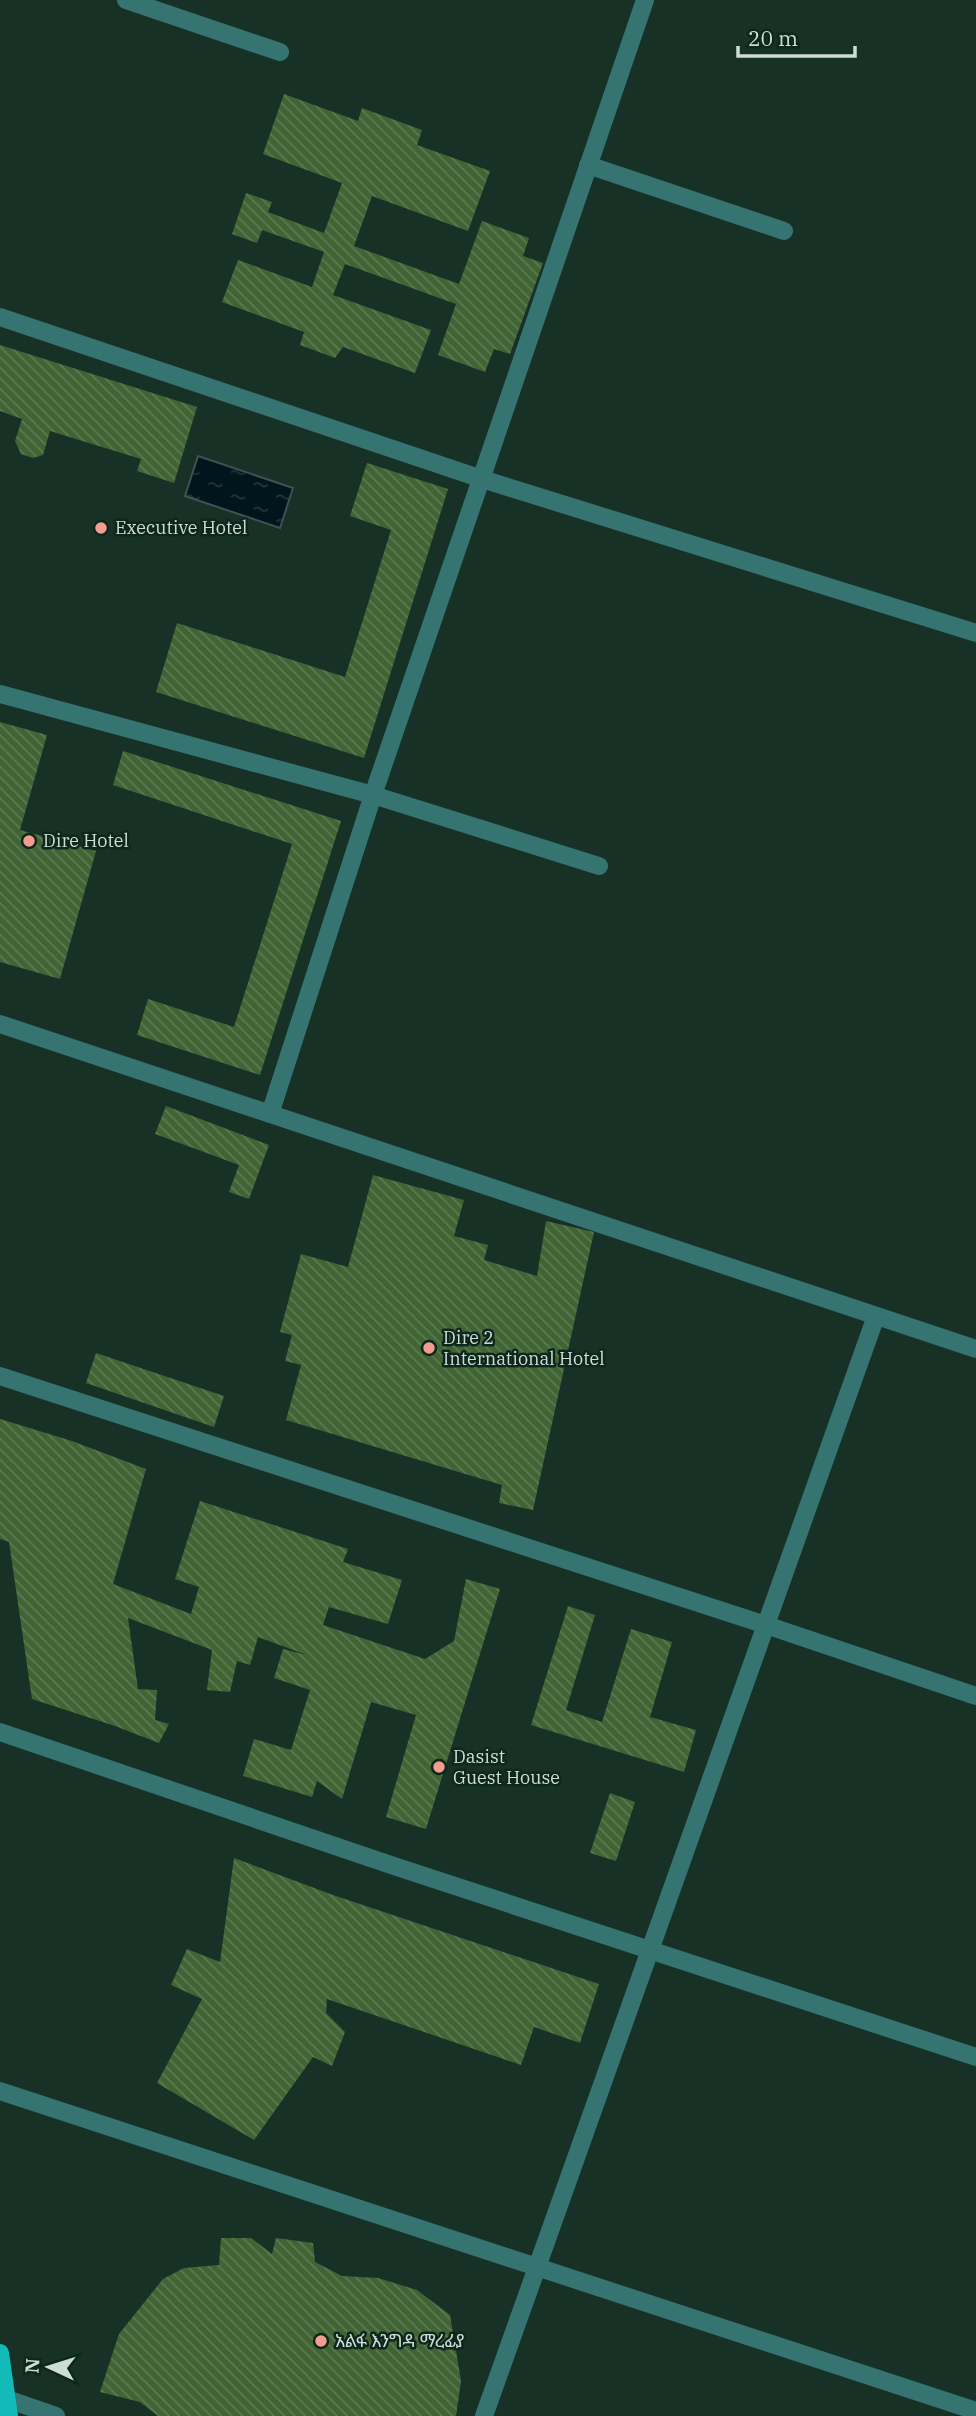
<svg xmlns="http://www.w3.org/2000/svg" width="976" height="2416" font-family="'IBM Plex Serif','Noto Sans Ethiopic',serif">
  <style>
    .water { fill: url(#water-ripples); stroke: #3e5153; stroke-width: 2 }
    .building { fill: url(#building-back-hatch) }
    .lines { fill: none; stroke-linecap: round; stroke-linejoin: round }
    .minor { stroke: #367472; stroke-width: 18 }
    .major { stroke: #13bbb8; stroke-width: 18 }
    .poi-dot { fill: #f59c90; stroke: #0e271d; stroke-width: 2.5 }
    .labels { text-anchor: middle; stroke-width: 5; stroke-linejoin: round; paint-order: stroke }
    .poi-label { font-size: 18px; fill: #cddcd4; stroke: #0e271d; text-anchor: start }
  </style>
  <defs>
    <pattern id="water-ripples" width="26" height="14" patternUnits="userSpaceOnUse" patternTransform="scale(1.75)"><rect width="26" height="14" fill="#00151c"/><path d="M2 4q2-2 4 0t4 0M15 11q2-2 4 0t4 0" fill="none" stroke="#24363c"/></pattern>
    <pattern id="building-back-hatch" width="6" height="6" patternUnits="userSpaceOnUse" patternTransform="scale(1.75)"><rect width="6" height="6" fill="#416435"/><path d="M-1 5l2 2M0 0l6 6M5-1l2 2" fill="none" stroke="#5b7a51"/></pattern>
  </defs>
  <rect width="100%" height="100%" fill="#183127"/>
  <!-- water -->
  <path class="water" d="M198,456L293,488L280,528L185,496Z"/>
  <!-- building -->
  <g class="building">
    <path d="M284,94L358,121L362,108L422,130L417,145L490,171L468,231L372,196L354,246L459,284L482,221L529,238L523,256L543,263L510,354L494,349L485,372L438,355L456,304L345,264L333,295L431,330L415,373L343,347L335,358L300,345L304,332L222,302L238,260L312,287L324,252L262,230L257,243L232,234L246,193L272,202L268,212L324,233L342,183L263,154Z"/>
    <path d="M0,345L197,407L174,483L137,471L141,459L50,431L43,455L33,458L21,454L15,441L22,419L0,411Z"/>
    <path d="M367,463L448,489L364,758L156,692L177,623L345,677L391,530L350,516Z"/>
    <path d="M0,722L47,735L20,830L96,851L60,979L0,962Z"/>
    <path d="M123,751L341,821L260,1075L137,1035L148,999L234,1027L292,844L113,785Z"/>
    <path d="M166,1106L269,1145L249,1199L229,1192L239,1165L155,1134Z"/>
    <path d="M373,1175L464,1200L454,1236L488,1245L484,1260L537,1276L546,1221L594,1232L533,1510L499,1503L502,1485L286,1420L301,1365L285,1361L292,1335L280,1332L301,1254L348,1267Z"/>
    <path d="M96,1353L224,1396L214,1427L86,1383Z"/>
    <path d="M0,1419L72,1441L146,1469L113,1584L191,1614L199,1587L175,1579L200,1501L348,1549L343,1562L402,1580L388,1624L329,1607L323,1625L425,1659L454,1641L466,1579L500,1589L426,1829L386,1817L416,1715L371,1702L342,1799L317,1781L312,1797L243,1776L254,1739L291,1750L310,1690L274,1678L283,1649L307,1655L258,1637L250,1665L237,1661L230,1692L207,1690L212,1650L128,1618L138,1689L157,1690L155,1720L169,1724L159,1743L115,1726L32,1699L9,1542L0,1539Z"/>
    <path d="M568,1606L595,1615L566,1710L602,1722L631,1629L672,1642L650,1717L696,1730L684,1772L531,1725Z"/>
    <path d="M610,1793L635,1802L616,1861L590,1853Z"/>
    <path d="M234,1858L333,1895L599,1984L580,2043L534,2027L521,2065L327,1999L326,2013L345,2032L332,2066L313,2057L254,2140L157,2083L202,1999L171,1985L187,1949L220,1962Z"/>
    <path d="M221,2238H251L272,2254L276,2238L313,2243L315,2262L342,2276L378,2278L417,2290L450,2315L461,2381L456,2416H158L140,2402L100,2392L119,2334L163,2279L184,2268L219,2265Z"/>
  </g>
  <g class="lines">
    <!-- minor -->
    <g class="minor">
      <path d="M126,0L280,52"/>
      <path d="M588,165L784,231"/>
      <path d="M0,317L482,479L976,633"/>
      <path d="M0,694L373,795L599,866"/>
      <path d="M0,1024L976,1349"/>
      <path d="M270,1114L373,795L645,0"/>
      <path d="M0,1376L766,1625L976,1696"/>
      <path d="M0,1732L394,1866L976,2057"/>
      <path d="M0,2091L976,2411"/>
      <path d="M7,2399L56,2416"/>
      <path d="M484,2416L876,1316"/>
    </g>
    <!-- major -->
    <path class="major" d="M0,2353L9,2416"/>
  </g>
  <!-- markers -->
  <g class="poi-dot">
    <circle cx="101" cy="528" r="7"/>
    <circle cx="29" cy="841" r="7"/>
    <circle cx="429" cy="1348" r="7"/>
    <circle cx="439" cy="1767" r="7"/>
    <circle cx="321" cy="2341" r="7"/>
  </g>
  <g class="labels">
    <!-- poi labels -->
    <g class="poi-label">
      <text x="115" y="534">Executive Hotel</text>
      <text x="43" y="847">Dire Hotel</text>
      <text x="443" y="1344">Dire 2<tspan x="443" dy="21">International Hotel</tspan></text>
      <text x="453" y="1763">Dasist<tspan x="453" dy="21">Guest House</tspan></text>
      <text x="335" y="2347">አልፋ እንግዳ ማረፊያ</text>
    </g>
  </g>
  <!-- north arrow -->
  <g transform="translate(49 2367) rotate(274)" stroke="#0e271d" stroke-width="5" paint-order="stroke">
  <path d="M0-5L12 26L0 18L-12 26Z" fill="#cddcd4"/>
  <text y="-10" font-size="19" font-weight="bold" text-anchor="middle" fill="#cddcd4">N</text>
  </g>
  <!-- scale -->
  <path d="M738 46v10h117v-10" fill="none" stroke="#cddcd4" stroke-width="3.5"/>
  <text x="748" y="46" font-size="21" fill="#cddcd4" stroke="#0e271d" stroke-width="5" paint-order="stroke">20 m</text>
</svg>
